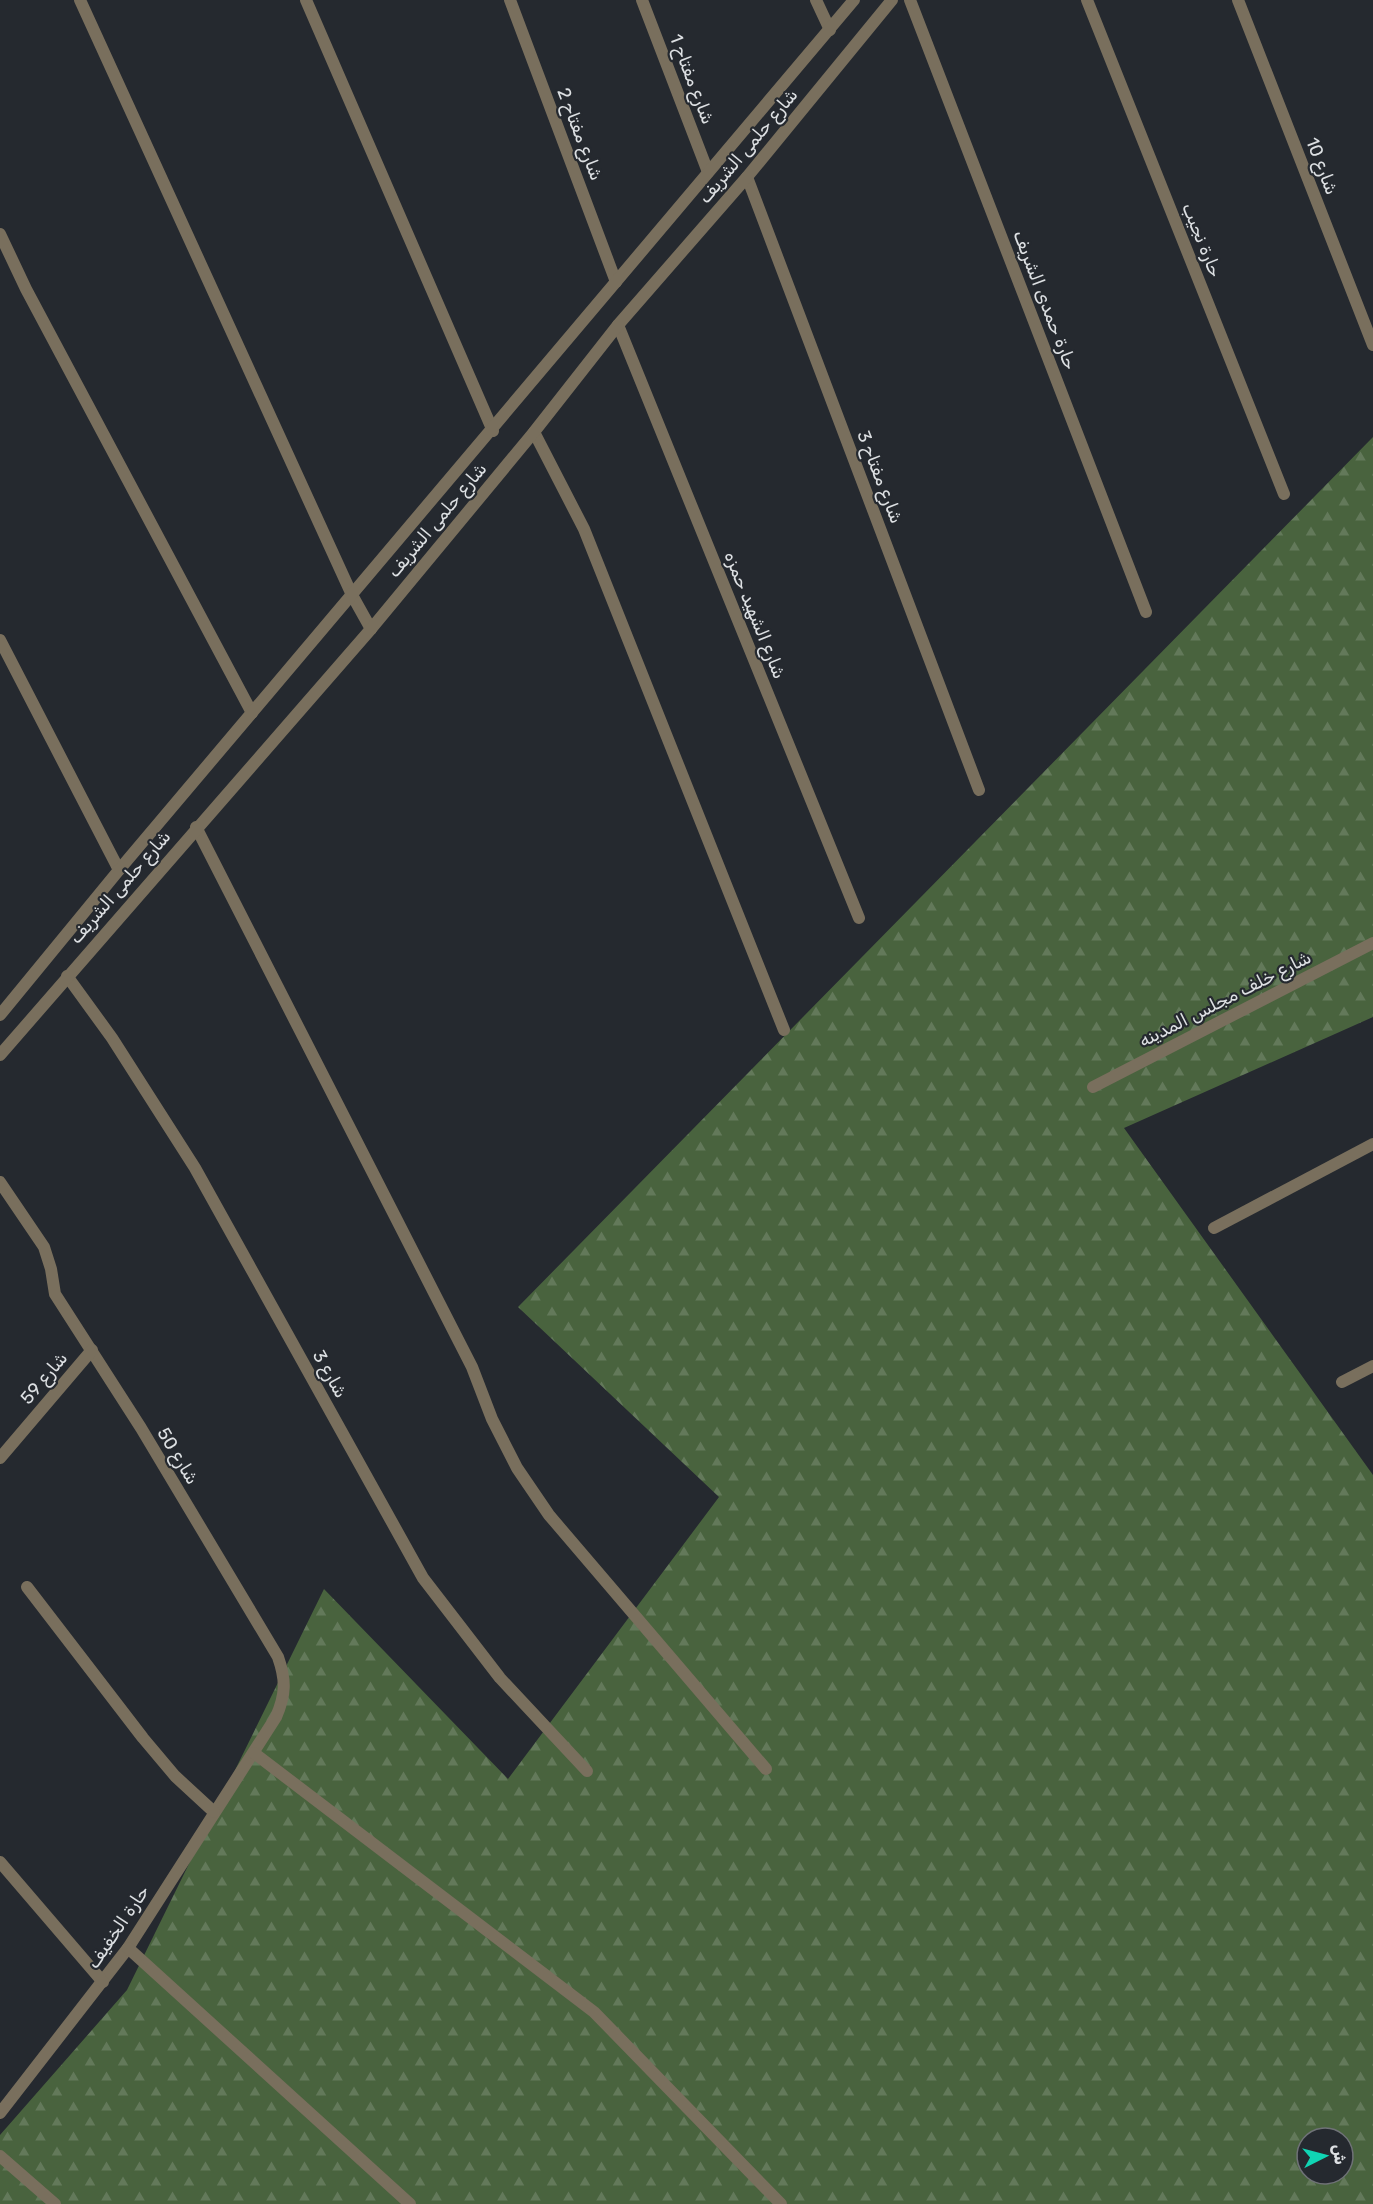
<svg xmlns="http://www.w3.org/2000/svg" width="1373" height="2204" font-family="Rubik,'Noto Naskh Arabic',sans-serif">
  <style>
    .forest { fill: url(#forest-firs); fill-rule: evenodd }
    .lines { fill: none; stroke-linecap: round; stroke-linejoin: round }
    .minor { stroke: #796f5d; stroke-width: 12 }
    .tertiary { stroke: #796f5d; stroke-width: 12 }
    .labels { text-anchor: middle; stroke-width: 4.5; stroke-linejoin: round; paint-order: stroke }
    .street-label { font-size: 18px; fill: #dde0e3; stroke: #25292f }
  </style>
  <defs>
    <pattern id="forest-firs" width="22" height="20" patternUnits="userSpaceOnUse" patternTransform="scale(1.5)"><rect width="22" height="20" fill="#49633e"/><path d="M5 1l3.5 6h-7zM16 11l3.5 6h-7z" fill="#63795a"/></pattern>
  </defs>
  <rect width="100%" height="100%" fill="#25292f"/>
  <!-- forest -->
  <path class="forest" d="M1373,437V1017L1124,1128L1373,1475V2204H0V2135L127,1990L324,1589L508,1779L719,1497L518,1307ZM1307,2138H1343V2174H1307Z"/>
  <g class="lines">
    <!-- minor -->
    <g class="minor">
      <path d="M80,0L352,595L371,629"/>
      <path d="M306,0L493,431"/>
      <path d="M510,0L616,282"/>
      <path d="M642,0L708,172"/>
      <path d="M816,0L830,30"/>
      <path d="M910,0L1146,612"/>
      <path d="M1087,0L1284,494"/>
      <path d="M1238,0L1373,345"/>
      <path d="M747,177L979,790"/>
      <path d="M0,234L26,289L252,713"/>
      <path d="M618,325L859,918"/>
      <path d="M534,432L584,529L784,1030"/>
      <path d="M0,640L119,870"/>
      <path d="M196,827L472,1367L492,1419L517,1468L549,1515L766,1769"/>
      <path d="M67,976L112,1038L195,1168L423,1578L500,1678L587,1771"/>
      <path d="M1093,1087L1373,943"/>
      <path d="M0,1182L44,1247L51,1269L55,1294L141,1428L278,1657C286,1680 286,1694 276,1717L128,1948L0,2113"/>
      <path d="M1214,1228L1373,1144"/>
      <path d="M1342,1382L1373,1366"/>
      <path d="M0,1458L92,1350"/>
      <path d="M27,1587L143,1738L175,1776L214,1812"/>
      <path d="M254,1753L594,2012L781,2204"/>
      <path d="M0,1862L103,1982"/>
      <path d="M128,1948L410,2204"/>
      <path d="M0,2156L55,2204"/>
    </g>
    <!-- tertiary -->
    <g class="tertiary">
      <path d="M0,1015L119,870L854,0"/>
      <path d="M0,1055L371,629L534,432L618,325L747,177L892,0"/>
    </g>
  </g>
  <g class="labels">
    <!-- street labels -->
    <g class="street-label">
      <text transform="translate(692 79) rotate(69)" y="6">شارع مفتاح 1</text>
      <text transform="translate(580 134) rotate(69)" y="6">شارع مفتاح 2</text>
      <text transform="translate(748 146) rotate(-50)" y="6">شارع حلمى الشريف</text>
      <text transform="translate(1322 166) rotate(69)" y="6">شارع 10</text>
      <text transform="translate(1202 240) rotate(68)" y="6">حارة نجيب</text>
      <text transform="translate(1045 300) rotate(69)" y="6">حارة حمدى الشريف</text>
      <text transform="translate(880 477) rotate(69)" y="6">شارع مفتاح 3</text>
      <text transform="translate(437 520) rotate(-50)" y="6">شارع حلمى الشريف</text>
      <text transform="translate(755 615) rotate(68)" y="6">شارع الشهيد حمزه</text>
      <text transform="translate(120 887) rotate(-49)" y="6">شارع حلمى الشريف</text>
      <text transform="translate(1225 999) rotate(-27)" y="6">شارع خلف مجلس المدينه</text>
      <text transform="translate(330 1374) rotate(61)" y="6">شارع 3</text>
      <text transform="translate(44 1378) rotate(-50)" y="6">شارع 59</text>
      <text transform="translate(178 1456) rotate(59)" y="6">شارع 50</text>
      <text transform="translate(118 1927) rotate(-56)" y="6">حارة الخفيف</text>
    </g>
  </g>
  <!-- north arrow -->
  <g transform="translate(1325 2156) rotate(84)"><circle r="28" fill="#25292f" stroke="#6f7277" stroke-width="1.5"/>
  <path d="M0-4.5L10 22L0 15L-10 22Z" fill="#10d5b4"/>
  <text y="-9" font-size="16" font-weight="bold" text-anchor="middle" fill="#dde0e3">ش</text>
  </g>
</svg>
